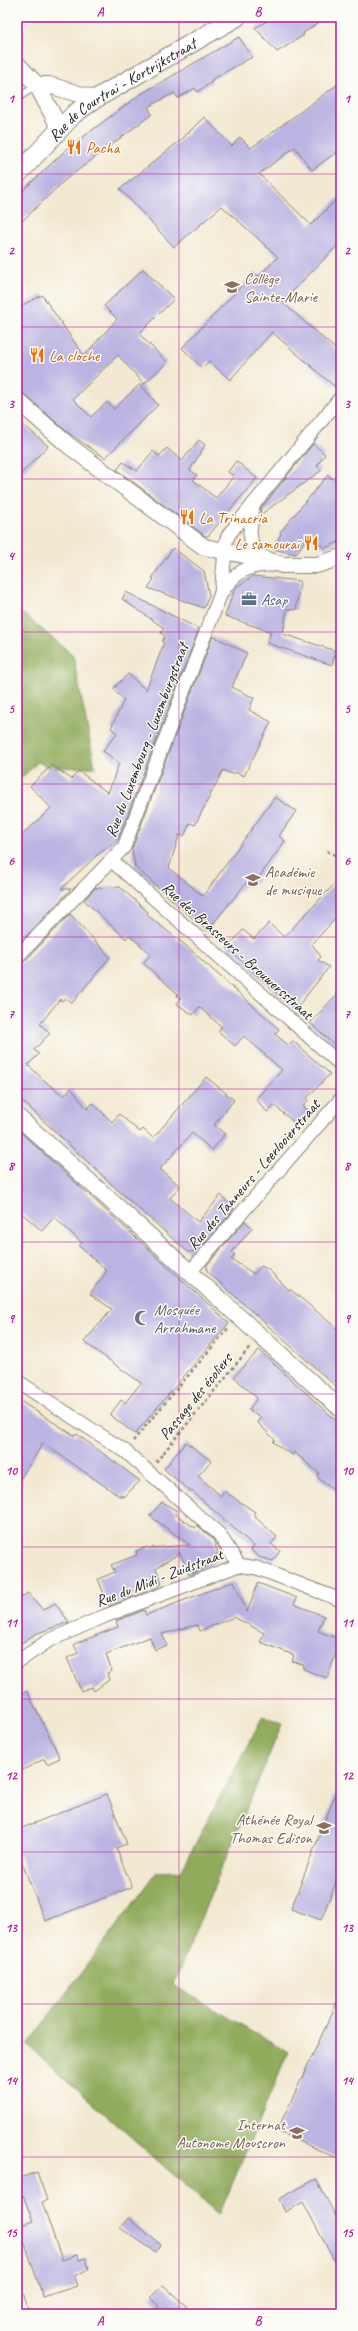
<svg xmlns="http://www.w3.org/2000/svg" width="358" height="2331" font-family="Caveat,sans-serif">
  <style>
    .forest { fill: #90ab5c; stroke: #56643c }
    .building { fill: #bbb4e2 }
    .lines { fill: none; stroke-linecap: round; stroke-linejoin: round }
    .service-casing { stroke: #888277; stroke-width: 8 }
    .minor-casing { stroke: #888277; stroke-width: 15 }
    .tertiary-casing { stroke: #888277; stroke-width: 18 }
    .secondary-casing { stroke: #888277; stroke-width: 20 }
    .path { stroke: #888277; stroke-width: 2.5; stroke-dasharray: 3 3; stroke-linecap: butt }
    .service { stroke: #fff; stroke-width: 6 }
    .minor { stroke: #fff; stroke-width: 13 }
    .tertiary { stroke: #fff; stroke-width: 16 }
    .secondary { stroke: #fff; stroke-width: 18 }
    .grid { fill: none; stroke: #b5179e; stroke-width: 1; stroke-opacity: 0.55 }
    .labels { text-anchor: middle; stroke-width: 3; stroke-linejoin: round; paint-order: stroke }
    .street-label { font-size: 16px; fill: #1c1c1c; stroke: #fdfcf7 }
    .food-label { font-size: 16px; fill: #c56008; stroke: #fdfcf7; text-anchor: start }
    .education-label { font-size: 16px; fill: #785e54; stroke: #fdfcf7; text-anchor: start }
    .service-label { font-size: 16px; fill: #4e5e75; stroke: #fdfcf7; text-anchor: start }
    .worship-label { font-size: 16px; fill: #5b616d; stroke: #fdfcf7; text-anchor: start }
    .neatline { fill: none; stroke: #b5179e; stroke-width: 1.5 }
    .grid-label { font-size: 13px; text-anchor: middle; font-weight: bold; fill: #b5179e }
  </style>
  <rect width="100%" height="100%" fill="#fdfcf7"/>
  <filter id="ink" filterUnits="userSpaceOnUse"><feTurbulence type="fractalNoise" baseFrequency=".025" numOctaves="2"/><feDisplacementMap in="SourceGraphic" scale="8" xChannelSelector="R" yChannelSelector="G"/><feConvolveMatrix kernelMatrix="1 2 1 2 8 2 1 2 1" color-interpolation-filters="sRGB"/></filter>
  <filter id="wash" filterUnits="userSpaceOnUse"><feTurbulence type="fractalNoise" baseFrequency=".012" numOctaves="4" result="noise"/><feDisplacementMap in="SourceGraphic" scale="16" xChannelSelector="R" yChannelSelector="G"/><feGaussianBlur stdDeviation="0.9" result="paint"/><feColorMatrix in="noise" values="0 0 0 0 0 0 0 0 0 0 0 0 0 0 0 0 0 1.4 0 .05"/><feComposite in="paint" operator="in"/></filter>
  <g filter="url(#wash)">
    <rect width="100%" height="100%" fill="#f3e9d2"/>
    <!-- forest -->
    <g class="forest">
      <path d="M17,609L73,655L95,767L51,768L38,762L17,782Z"/>
      <path d="M263,1716L282,1724L173,1985L288,2052L219,2215L27,2045L157,1872L181,1871Z"/>
    </g>
    <g id="blocks">
      <!-- building -->
      <g class="building">
        <path d="M274,17H327L303,33L304,35L277,52L255,28Z"/>
        <path d="M239,37L252,57L211,80L212,82L197,92L195,88L178,98L174,93L148,107L152,114L65,180L17,226V196L68,148L141,94Z"/>
        <path d="M341,82V149L312,170L295,147L259,174L311,225L341,195V242L282,302L341,354V380L335,387L272,332L230,380L209,361L202,368L182,348L254,273L259,276L278,257L222,206L174,247L120,189L182,139L204,117L232,146L240,137L251,148Z"/>
        <path d="M143,269L174,299L139,334L167,362L144,384L118,355L73,399L91,417L107,402L114,409L140,384L158,405L105,458L66,431L23,393L17,391V308L42,295L84,356L117,319L104,306Z"/>
        <path d="M17,419L48,446L17,478Z"/>
        <path d="M199,440L205,445L190,470L197,475L193,480L216,498L234,476L228,472L236,461L257,478L208,536H205L117,470L123,462L137,471L153,451L159,456L167,448L182,461Z"/>
        <path d="M313,444L325,454L317,466L322,470L260,515L261,508Z"/>
        <path d="M328,475L341,486V541L325,548L308,536L296,554L272,549L281,534L280,532Z"/>
        <path d="M173,548L204,571L209,595L204,608L148,588L154,579L152,578Z"/>
        <path d="M253,576L300,581L296,610L287,609L283,634L336,651L332,665L267,643L271,632L225,616L235,588Z"/>
        <path d="M126,592L199,629L118,839L97,855L61,889H71L17,946V840L51,808L30,786L52,765L71,779L79,771L108,793L119,763L103,751L117,733L111,728L124,700L113,689L128,674L146,690L164,643L162,642L165,636L161,633L164,628L122,599Z"/>
        <path d="M213,636L247,653L232,687L254,698L249,710L271,722L244,776L234,772L232,774L223,770L195,825L190,823L184,836L179,835L169,868L203,896L275,797L296,811L279,836L285,841L252,887L246,883L207,931L135,867L132,849Z"/>
        <path d="M341,877V916L336,918L312,944L321,957L318,960L329,967L295,1010L227,948L243,930L254,939L269,923L284,937Z"/>
        <path d="M120,887L148,912L147,915L185,945L279,1029L275,1034L288,1045L293,1041L330,1074L306,1099L308,1100L303,1106L311,1113L299,1127L274,1105L267,1112L256,1099L282,1070L244,1036L235,1046L218,1031L222,1027L199,1007L193,1015L177,1004L181,998L177,996L178,994L143,963L151,954L129,935L126,939L84,900L95,888Z"/>
        <path d="M70,914L110,957L72,1003L65,998L62,1001L60,999L40,1024L50,1033L34,1050L39,1054L28,1065L47,1083L64,1096L71,1088L87,1109L93,1103L112,1122L119,1114L140,1132L143,1129L153,1138L206,1077L234,1100L214,1125L225,1134L212,1150L192,1133L160,1169L180,1186L170,1198L198,1222L221,1195L234,1209L198,1251L188,1252L119,1191L17,1096V965L23,963Z"/>
        <path d="M341,990V1051L310,1023Z"/>
        <path d="M17,1129L229,1323L135,1434L110,1415L121,1400L125,1403L141,1383L84,1342L112,1309L90,1294L107,1271L79,1246L82,1243L54,1217L42,1231L17,1209Z"/>
        <path d="M245,1221L252,1228L232,1252L235,1255L231,1259L254,1274L261,1266L269,1270L289,1290L290,1289L341,1332V1391L207,1271V1265Z"/>
        <path d="M259,1350L341,1425V1496L317,1477L319,1473L294,1452L292,1455L273,1442L275,1440L257,1422L261,1417L249,1410L257,1398L234,1377Z"/>
        <path d="M17,1399L75,1436L77,1434L140,1481L124,1497L120,1494L122,1498L43,1443L17,1484Z"/>
        <path d="M186,1442L211,1461L198,1476L221,1496L224,1491L255,1512L253,1515L277,1537L271,1544L280,1551L273,1561L259,1557L251,1550L254,1546L192,1491L191,1492L164,1469Z"/>
        <path d="M162,1502L177,1511L175,1514L195,1528L197,1525L213,1539L218,1553L213,1563L189,1575L180,1553L156,1568L162,1584L158,1587L109,1606L98,1579L115,1572L111,1565L137,1555L136,1551L147,1547L148,1548L190,1545L150,1516Z"/>
        <path d="M234,1581L247,1612L258,1583L297,1598L294,1604L324,1616L318,1631L341,1640L327,1678L303,1669L304,1665L292,1661L294,1655L260,1642L264,1633L234,1617L200,1631L197,1625L162,1634L167,1645L155,1650L150,1637L106,1654L112,1671L107,1673L109,1680L94,1691L92,1687L81,1691L67,1658L78,1653L74,1644L118,1627L116,1621L144,1610L146,1615Z"/>
        <path d="M28,1593L43,1610L55,1603L69,1622L35,1634L17,1646V1600Z"/>
        <path d="M27,1691L60,1758L47,1764L44,1759L17,1773V1695Z"/>
        <path d="M340,1782L341,1869L321,1920L291,1909Z"/>
        <path d="M107,1794L127,1844L116,1848L132,1887L45,1921L17,1850V1830Z"/>
        <path d="M341,1994V2160L277,2131Z"/>
        <path d="M37,2172L47,2200L42,2202L62,2260L77,2255L79,2260L86,2258L89,2269L74,2276L77,2286L43,2297L19,2226L33,2221L23,2195L17,2197V2179Z"/>
        <path d="M316,2179L341,2226V2274L303,2202L285,2212L279,2199Z"/>
        <path d="M128,2218L161,2245L156,2252L120,2228Z"/>
        <path d="M163,2285L187,2307L180,2314H152L159,2306L151,2297Z"/>
      </g>
    </g>
  </g>
  <g filter="url(#ink)">
    <use href="#blocks" fill-opacity="0" stroke="#888277" stroke-width="1"/>
    <g class="lines">
      <!-- service casing -->
      <g class="service-casing">
        <path id="service" d="M17,99L37,85"/>
      </g>
      <!-- minor casing -->
      <g class="minor-casing">
        <g id="minor">
          <path d="M253,504L250,533L254,557"/>
          <path d="M221,593L226,541L229,534L341,397"/>
          <path d="M112,861L341,1065"/>
          <path d="M17,957L124,847L221,593C235,572 248,564 273,565"/>
          <path d="M190,1272L341,1099"/>
          <path d="M17,1381L125,1451L219,1534L239,1565"/>
          <path d="M17,1662L48,1641L105,1616L239,1565L257,1568L341,1600"/>
          <path d="M17,2297L22,2314"/>
        </g>
      </g>
      <!-- tertiary casing -->
      <g class="tertiary-casing">
        <g id="tertiary">
          <path d="M17,64L37,85L60,129"/>
          <path d="M37,85H49L95,99"/>
          <path d="M17,400L68,445L204,547L265,559L282,565H317L341,557"/>
          <path d="M17,1116L341,1409"/>
        </g>
      </g>
      <!-- secondary casing -->
      <g class="secondary-casing">
        <g id="secondary">
          <path id="s1" d="M17,175L74,114L95,99L237,17"/>
        </g>
      </g>
      <!-- path -->
      <g class="path">
        <path d="M327,851L341,858"/>
        <path d="M133,1441L229,1327"/>
        <path d="M156,1462L251,1346"/>
      </g>
      <!-- service -->
      <use href="#service" class="service"/>
      <!-- minor -->
      <use href="#minor" class="minor"/>
      <!-- tertiary -->
      <use href="#tertiary" class="tertiary"/>
      <!-- secondary -->
      <use href="#secondary" class="secondary"/>
    </g>
  </g>
  <!-- grid -->
  <path class="grid" d="M179,17V2314M17,174H341M17,327H341M17,479H341M17,632H341M17,784H341M17,937H341M17,1089H341M17,1242H341M17,1394H341M17,1547H341M17,1699H341M17,1852H341M17,2004H341M17,2157H341"/>
  <!-- icons -->
  <defs>
    <g id="restaurant-bare" transform="scale(1.2)"><path d="M-5-6h1v4h1v-4h1v4h1v-4h1v5L-1.5 .5V6h-2V.5L-5-1ZM5-6V6H3V1.5H1.5Q1.5-4 5-6Z" fill="#e8710a" stroke="#fdfcf7" stroke-width="2.5" paint-order="stroke"/></g>
    <g id="school-bare" transform="scale(1.2)"><path d="M0-5L7-2L0 1L-7-2ZM-4 1L0 2.5L4 1V4Q0 6-4 4Z" fill="#8d6e63" stroke="#fdfcf7" stroke-width="2.5" paint-order="stroke"/></g>
    <g id="office-bare" transform="scale(1.2)"><path d="M-6-3h4V-5.5h4V-3h4V5H-6ZM-1-4.5V-3h2v-1.5ZM-6 0V1H6V0Z" fill="#5c6f8a" stroke="#fdfcf7" stroke-width="2.5" paint-order="stroke"/></g>
    <g id="mosque-bare" transform="scale(1.2)"><path d="M3.5-4.9A6 6 0 1 0 3.5 4.9A5 5 0 1 1 3.5-4.9Z" fill="#6b7280" stroke="#fdfcf7" stroke-width="2.5" paint-order="stroke"/></g>
  </defs>
  <g fill-rule="evenodd">
    <use href="#restaurant-bare" x="74" y="147"/>
    <use href="#school-bare" x="232" y="287"/>
    <use href="#restaurant-bare" x="37" y="355"/>
    <use href="#restaurant-bare" x="187" y="517"/>
    <use href="#restaurant-bare" x="311" y="543"/>
    <use href="#office-bare" x="249" y="599"/>
    <use href="#school-bare" x="253" y="880"/>
    <use href="#mosque-bare" x="142" y="1318"/>
    <use href="#school-bare" x="324" y="1828"/>
    <use href="#school-bare" x="297" y="2133"/>
  </g>
  <g class="labels">
    <!-- street labels -->
    <g class="street-label">
      <text dy="6" stroke="none"><textPath href="#s1" startOffset="137">Rue de Courtrai - Kortrijkstraat</textPath></text>
      <text transform="translate(146 740) rotate(-69)" y="6">Rue du Luxembourg - Luxemburgstraat</text>
      <text transform="translate(238 950) rotate(42)" y="6">Rue des Brasseurs - Brouwersstraat</text>
      <text transform="translate(253 1174) rotate(-49)" y="6">Rue des Tanneurs - Leerlooierstraat</text>
      <text transform="translate(195 1396) rotate(-51)" y="6">Passage des écoliers</text>
      <text transform="translate(159 1577) rotate(-21)" y="6">Rue du Midi - Zuidstraat</text>
    </g>
    <!-- food labels -->
    <g class="food-label">
      <text x="86" y="153">Pacha</text>
      <text x="49" y="361">La cloche</text>
      <text x="199" y="523">La Trinacria</text>
      <text x="299" y="549" text-anchor="end">Le samouraï</text>
    </g>
    <!-- education labels -->
    <g class="education-label">
      <text x="244" y="284">Collège<tspan x="244" dy="18">Sainte-Marie</tspan></text>
      <text x="265" y="877">Académie<tspan x="265" dy="18">de musique</tspan></text>
      <text x="312" y="1825" text-anchor="end">Athénée Royal<tspan x="312" dy="18">Thomas Edison</tspan></text>
      <text x="285" y="2130" text-anchor="end">Internat<tspan x="285" dy="18">Autonome Mouscron</tspan></text>
    </g>
    <!-- service labels -->
    <g class="service-label">
      <text x="261" y="605">Asap</text>
    </g>
    <!-- worship labels -->
    <g class="worship-label">
      <text x="154" y="1315">Mosquée<tspan x="154" dy="18">Arrahmane</tspan></text>
    </g>
  </g>
  <!-- margin -->
  <rect width="358" height="2331" fill="none" stroke="#fdfcf7" stroke-width="44"/>
  <rect x="22" y="22" width="314" height="2287" class="neatline"/>
  <g class="grid-label">
    <text x="100" y="16">A</text>
    <text x="258" y="16">B</text>
    <text x="11" y="103">1</text>
    <text x="347" y="103">1</text>
    <text x="11" y="255">2</text>
    <text x="347" y="255">2</text>
    <text x="11" y="408">3</text>
    <text x="347" y="408">3</text>
    <text x="11" y="560">4</text>
    <text x="347" y="560">4</text>
    <text x="11" y="713">5</text>
    <text x="347" y="713">5</text>
    <text x="11" y="865">6</text>
    <text x="347" y="865">6</text>
    <text x="11" y="1018">7</text>
    <text x="347" y="1018">7</text>
    <text x="11" y="1170">8</text>
    <text x="347" y="1170">8</text>
    <text x="11" y="1323">9</text>
    <text x="347" y="1323">9</text>
    <text x="11" y="1475">10</text>
    <text x="347" y="1475">10</text>
    <text x="11" y="1627">11</text>
    <text x="347" y="1627">11</text>
    <text x="11" y="1780">12</text>
    <text x="347" y="1780">12</text>
    <text x="11" y="1932">13</text>
    <text x="347" y="1932">13</text>
    <text x="11" y="2085">14</text>
    <text x="347" y="2085">14</text>
    <text x="11" y="2237">15</text>
    <text x="347" y="2237">15</text>
    <text x="100" y="2325">A</text>
    <text x="258" y="2325">B</text>
  </g>
</svg>
